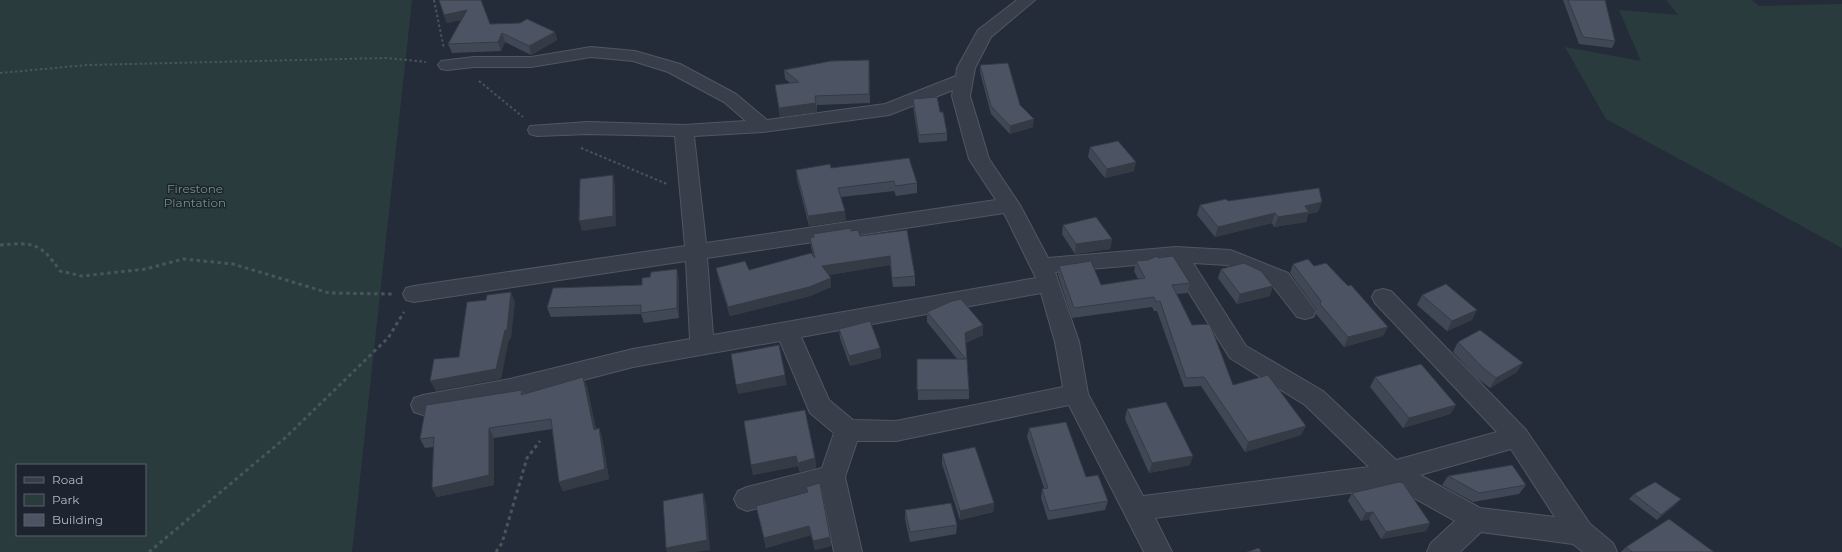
<svg xmlns="http://www.w3.org/2000/svg" width="1842" height="552" font-family="Montserrat,sans-serif">
  <style>
    .green { fill: #2a3b3d; fill-rule: evenodd }
    .lines { fill: none; stroke-linecap: round; stroke-linejoin: round }
    .minor-casing { stroke: #515762; stroke-width: 2 }
    .path-far1 { stroke: #47565a; stroke-width: 2; stroke-dasharray: 2.5 2.5; stroke-linecap: butt }
    .path { stroke: #47565a; stroke-width: 3; stroke-dasharray: 3.5 3.5; stroke-linecap: butt }
    .minor { fill: #393f4a; fill-rule: evenodd }
    .wall { fill: #414855 }
    .shaded-wall { fill: #353b45 }
    .building { fill: #4c5463; stroke: #353b45 }
    .labels { text-anchor: middle; stroke-width: 3; stroke-linejoin: round; paint-order: stroke }
    .park-label { font-size: 12px; fill: #6e9479; stroke: #1e242f }
  </style>
  <rect width="100%" height="100%" fill="#252c39"/>
  <!-- green -->
  <g class="green">
    <path d="M0,0H412L352,552H0ZM17,465H145V535H17Z"/>
    <path d="M1666,0H1752L1759,6L1842,4V248L1606,119L1565,47L1641,61L1619,10L1678,15Z"/>
  </g>
  <g class="lines">
    <!-- minor casing -->
    <g class="minor-casing">
      <path id="minor" d="M1017,0H1035L991,37L975,68L970,96L989,159L1020,205L1048,258L1176,247L1230,250L1238,253L1288,273L1316,311L1313,317L1305,319L1297,317L1272,285L1227,265L1193,263L1246,346L1323,391L1396,460L1497,432L1375,303L1372,297L1375,291L1383,289L1391,291L1526,430L1590,524L1613,543L1617,552H1583L1573,544L1481,532L1460,552H1427L1431,543L1455,521L1389,484L1364,491L1155,518L1172,552H1144L1069,405L896,441H857L845,477L862,552H834L822,491L747,511L738,507L734,499L738,491L747,487L822,468L834,433L810,413L780,341L633,367L510,399L423,415L414,412L411,405L414,398L423,395L510,379L633,349L690,339L686,261L414,302L406,300L403,294L406,288L414,286L685,246L675,136L588,134L537,136L530,134L528,130L530,126L588,122L684,125L746,121L724,102L668,72L633,61L591,57L531,67H474L447,70L441,69L438,65L441,61L474,57H531L591,47L635,51L680,64L736,94L767,120L885,104L956,76L957,68L978,30ZM953,90L952,96L969,159L996,200L706,243L694,136L763,132L889,115ZM1004,213L1036,278L713,335L707,258ZM1170,262L1230,358L1305,405L1369,467L1143,496L1088,394L1079,342L1055,272ZM1041,293L1055,342L1063,387L896,421L853,420L829,400L801,337ZM1511,449L1555,517L1480,508L1420,475Z"/>
    </g>
    <!-- path-far1 -->
    <g class="path-far1">
      <path d="M434,0L444,49"/>
      <path d="M0,73L87,65L386,58L426,62"/>
      <path d="M479,81L523,117"/>
      <path d="M581,148L667,184"/>
    </g>
    <!-- path -->
    <g class="path">
      <path d="M0,245C34,242 41,243 60,271L82,276L146,269L183,259L233,264L329,293L392,294"/>
      <path d="M149,552L285,438L388,338L404,312"/>
      <path d="M496,552L502,543L527,458L540,441"/>
    </g>
    <!-- minor -->
    <use href="#minor" class="minor"/>
  </g>
  <!-- wall -->
  <g class="wall">
    <path d="M1563,0H1605L1615,41L1612,48L1579,44Z"/>
    <path d="M444,15L490,24L555,32L557,40L531,55L505,42L501,51L452,53L448,44L461,20L447,23Z"/>
    <path d="M869,60L870,103L817,105V112L780,117L775,85L790,83L785,79L784,70Z"/>
    <path d="M980,65L1033,127L1010,134L991,114L980,72Z"/>
    <path d="M913,99L940,112L947,133V141L919,143L913,107Z"/>
    <path d="M1090,147L1134,171L1105,178L1088,157Z"/>
    <path d="M831,168L917,183V193L896,196L894,191L841,197L846,221L809,226L797,179L796,170Z"/>
    <path d="M1228,201L1318,212L1308,214L1306,222L1274,227L1272,223L1215,237L1197,215L1200,205Z"/>
    <path d="M1063,225L1112,239L1110,249L1075,254L1062,234Z"/>
    <path d="M851,231L860,236L915,276V286L893,287L890,265L828,275L831,287L810,296L730,316L718,277L716,268L749,270L813,255L811,247L810,238L813,237V234Z"/>
    <path d="M1158,258L1190,283L1187,293L1177,294L1192,325L1233,385L1301,435L1245,452L1201,386L1184,387L1157,311H1154L1152,307L1072,318L1058,275L1059,266L1101,285L1138,279L1134,271L1136,261Z"/>
    <path d="M1293,264L1383,336L1344,347L1316,314L1317,310L1290,273Z"/>
    <path d="M1221,269L1270,296L1237,304L1218,278Z"/>
    <path d="M679,279V318L644,323L641,314L551,317L547,308L642,285Z"/>
    <path d="M1422,295L1472,320L1447,331L1417,305Z"/>
    <path d="M927,312L983,335L966,343L969,390V399L918,400L917,359H957L927,322Z"/>
    <path d="M839,329L880,348L881,358L850,366L840,338Z"/>
    <path d="M1458,342L1517,372L1490,388L1477,378L1453,352Z"/>
    <path d="M583,377L587,387L596,429L599,428L602,438L609,479L563,491L559,482L552,429L494,438V485L437,497L432,488L433,447L425,448L420,439L522,390L524,394Z"/>
    <path d="M1375,377L1456,405L1450,414L1403,428L1370,387Z"/>
    <path d="M1127,409L1190,465L1149,473L1125,419Z"/>
    <path d="M744,421L815,458L816,468L800,472L798,466L753,475Z"/>
    <path d="M1029,428L1086,477L1108,501L1105,510L1048,520L1041,498L1042,489L1044,488L1027,437Z"/>
    <path d="M942,454L994,503L993,512L960,520L942,464Z"/>
    <path d="M1448,476L1526,485L1519,494L1473,502L1442,485Z"/>
    <path d="M806,487L830,537L831,546L815,550L811,535L766,548L756,506L807,492Z"/>
    <path d="M1352,493L1430,523L1426,531L1381,539L1369,519L1361,521L1348,501Z"/>
    <path d="M1634,494L1681,499L1676,504L1657,520L1629,499Z"/>
    <path d="M905,510L957,525L956,534L910,542L905,519Z"/>
    <path d="M1626,547L1714,552H1621Z"/>
  </g>
  <!-- shaded-wall -->
  <g class="shaded-wall">
    <path d="M467,10L470,18L447,23L444,15Z"/>
    <path d="M555,32L557,40L531,55L529,46Z"/>
    <path d="M502,33L505,42L501,51L498,42Z"/>
    <path d="M816,103L817,112L780,117L779,108Z"/>
    <path d="M1034,119L1033,127L1010,134V126Z"/>
    <path d="M1136,162L1134,171L1105,178L1107,169Z"/>
    <path d="M613,175L615,185L616,226L582,231L579,221Z"/>
    <path d="M1322,202L1318,212L1308,214L1306,222L1274,227L1278,217L1305,206Z"/>
    <path d="M845,211L846,221L809,226L808,216Z"/>
    <path d="M1275,213L1272,223L1215,237L1218,227Z"/>
    <path d="M1112,239L1110,249L1075,254L1076,244Z"/>
    <path d="M890,256V265L823,276L822,266Z"/>
    <path d="M677,269L679,279V318L677,308Z"/>
    <path d="M831,278V287L810,296L730,316L728,307Z"/>
    <path d="M1273,286L1270,296L1237,304L1240,294Z"/>
    <path d="M511,292L515,302L511,339L509,340L501,379L436,391L430,381L496,369Z"/>
    <path d="M1477,310L1472,320L1447,331L1452,321Z"/>
    <path d="M983,325V335L965,343V333Z"/>
    <path d="M1388,327L1383,336L1344,347L1348,337Z"/>
    <path d="M880,348L881,358L850,366L849,356Z"/>
    <path d="M1523,363L1517,372L1490,388L1496,378Z"/>
    <path d="M785,375L787,385L738,394L736,385Z"/>
    <path d="M583,377L587,387L598,439L594,430Z"/>
    <path d="M1456,405L1450,414L1403,428L1409,418Z"/>
    <path d="M1306,426L1301,435L1245,452L1248,442Z"/>
    <path d="M489,428L494,438V485L437,497L432,488Z"/>
    <path d="M599,428L602,438L609,479L563,491L559,482Z"/>
    <path d="M796,456L798,466L753,475L751,465Z"/>
    <path d="M1193,456L1190,465L1149,473L1152,463Z"/>
    <path d="M815,458L816,468L800,472L798,463Z"/>
    <path d="M703,493L706,503L710,550L696,552H667L666,548Z"/>
    <path d="M1681,499L1676,504L1657,520L1661,515Z"/>
    <path d="M994,503L993,512L960,520V511Z"/>
    <path d="M1373,512L1369,519L1361,521L1366,513Z"/>
    <path d="M1430,523L1426,531L1381,539L1386,532Z"/>
    <path d="M809,526L811,535L766,548L764,538Z"/>
    <path d="M830,537L831,546L815,550L813,541Z"/>
  </g>
  <!-- building -->
  <g class="building">
    <path d="M439,0H481L490,24L520,23L527,19L555,32L529,46L502,33L498,42L448,44L467,10L444,15Z"/>
    <path d="M1568,0H1605L1615,41L1583,37Z"/>
    <path d="M869,60V94L815,96L816,103L779,108L775,85L799,82L784,70L831,61Z"/>
    <path d="M1008,63L1020,105L1034,119L1010,126L991,106L980,65Z"/>
    <path d="M937,97L940,112H943L947,133L919,135L913,99Z"/>
    <path d="M1118,141L1136,162L1107,169L1090,147Z"/>
    <path d="M909,158L917,183L895,186L894,181L838,188L845,211L808,216L796,170L830,164L831,168Z"/>
    <path d="M613,175V216L579,221L580,179Z"/>
    <path d="M1319,188L1322,202L1305,206L1309,212L1278,217L1275,213L1218,227L1200,205L1226,199L1228,201Z"/>
    <path d="M1096,217L1112,239L1076,244L1063,225Z"/>
    <path d="M851,228V231L858,230L860,236L907,230L915,276L892,278L890,256L822,266L831,278L809,287L728,307L716,268L745,261L749,270L811,253L815,258L810,238L814,237L813,234Z"/>
    <path d="M1157,256L1158,258L1173,256L1190,283L1172,285L1192,325L1210,324L1233,385L1268,375L1306,426L1248,442L1204,377L1186,378L1160,301L1156,302L1154,297L1074,308L1059,266L1091,261L1101,285L1145,278L1136,261L1148,260Z"/>
    <path d="M1308,259L1314,266L1326,263L1348,286L1351,285L1388,327L1348,337L1320,304L1321,301L1293,264Z"/>
    <path d="M1244,263L1261,271L1273,286L1240,294L1221,269Z"/>
    <path d="M677,269V308L641,313V305L547,308L553,288L642,285V278L650,277L651,272Z"/>
    <path d="M1446,284L1477,310L1452,321L1422,295Z"/>
    <path d="M511,292L507,330H505L496,369L430,381L434,359L459,357L467,302L486,300L487,295Z"/>
    <path d="M961,299L983,325L965,333L969,390H917V359H966L927,312L952,301Z"/>
    <path d="M870,321L880,348L849,356L839,329Z"/>
    <path d="M1480,330L1523,363L1496,378L1483,368L1458,342Z"/>
    <path d="M779,345L785,375L736,385L731,354Z"/>
    <path d="M1421,364L1456,405L1409,418L1375,377Z"/>
    <path d="M583,377L594,430L599,428L605,469L559,482L551,419L489,428V475L432,488L434,437L420,439L426,405L522,390L521,395Z"/>
    <path d="M1166,402L1193,456L1152,463L1127,409Z"/>
    <path d="M805,410L815,458L798,463L796,456L751,465L744,421Z"/>
    <path d="M1066,422L1086,477L1098,475L1108,501L1049,511L1042,489L1048,488L1029,428Z"/>
    <path d="M975,447L994,503L960,511L942,454Z"/>
    <path d="M1512,465L1526,485L1479,493L1448,476Z"/>
    <path d="M1399,482L1403,483L1430,523L1386,532L1373,512L1366,513L1352,493Z"/>
    <path d="M1655,482L1681,499L1661,515L1634,494Z"/>
    <path d="M820,483L830,537L813,541L809,526L764,538L756,506L808,492L806,487Z"/>
    <path d="M703,493L707,540L666,548L663,501Z"/>
    <path d="M951,503L957,525L910,532L905,510Z"/>
    <path d="M1669,519L1714,552H1632L1626,547Z"/>
    <path d="M1259,548L1261,552H1247Z"/>
  </g>
  <g class="labels">
    <!-- park labels -->
    <g class="park-label">
      <text x="195" y="193">Firestone<tspan x="195" dy="14">Plantation</tspan></text>
    </g>
  </g>
  <!-- legend -->
  <rect x="16" y="464" width="130" height="72" fill="#1e242f" stroke="#5a606b"/>
  <rect x="24" y="477" width="20" height="6" fill="#393f4a" stroke="#5a606b"/>
  <text x="52" y="484" font-size="12" fill="#b4bac6">Road</text>
  <rect x="24" y="494" width="20" height="12" fill="#2a3b3d" stroke="#5a606b"/>
  <text x="52" y="504" font-size="12" fill="#b4bac6">Park</text>
  <rect x="24" y="514" width="20" height="12" fill="#4c5463" stroke="#5a606b"/>
  <text x="52" y="524" font-size="12" fill="#b4bac6">Building</text>
</svg>
